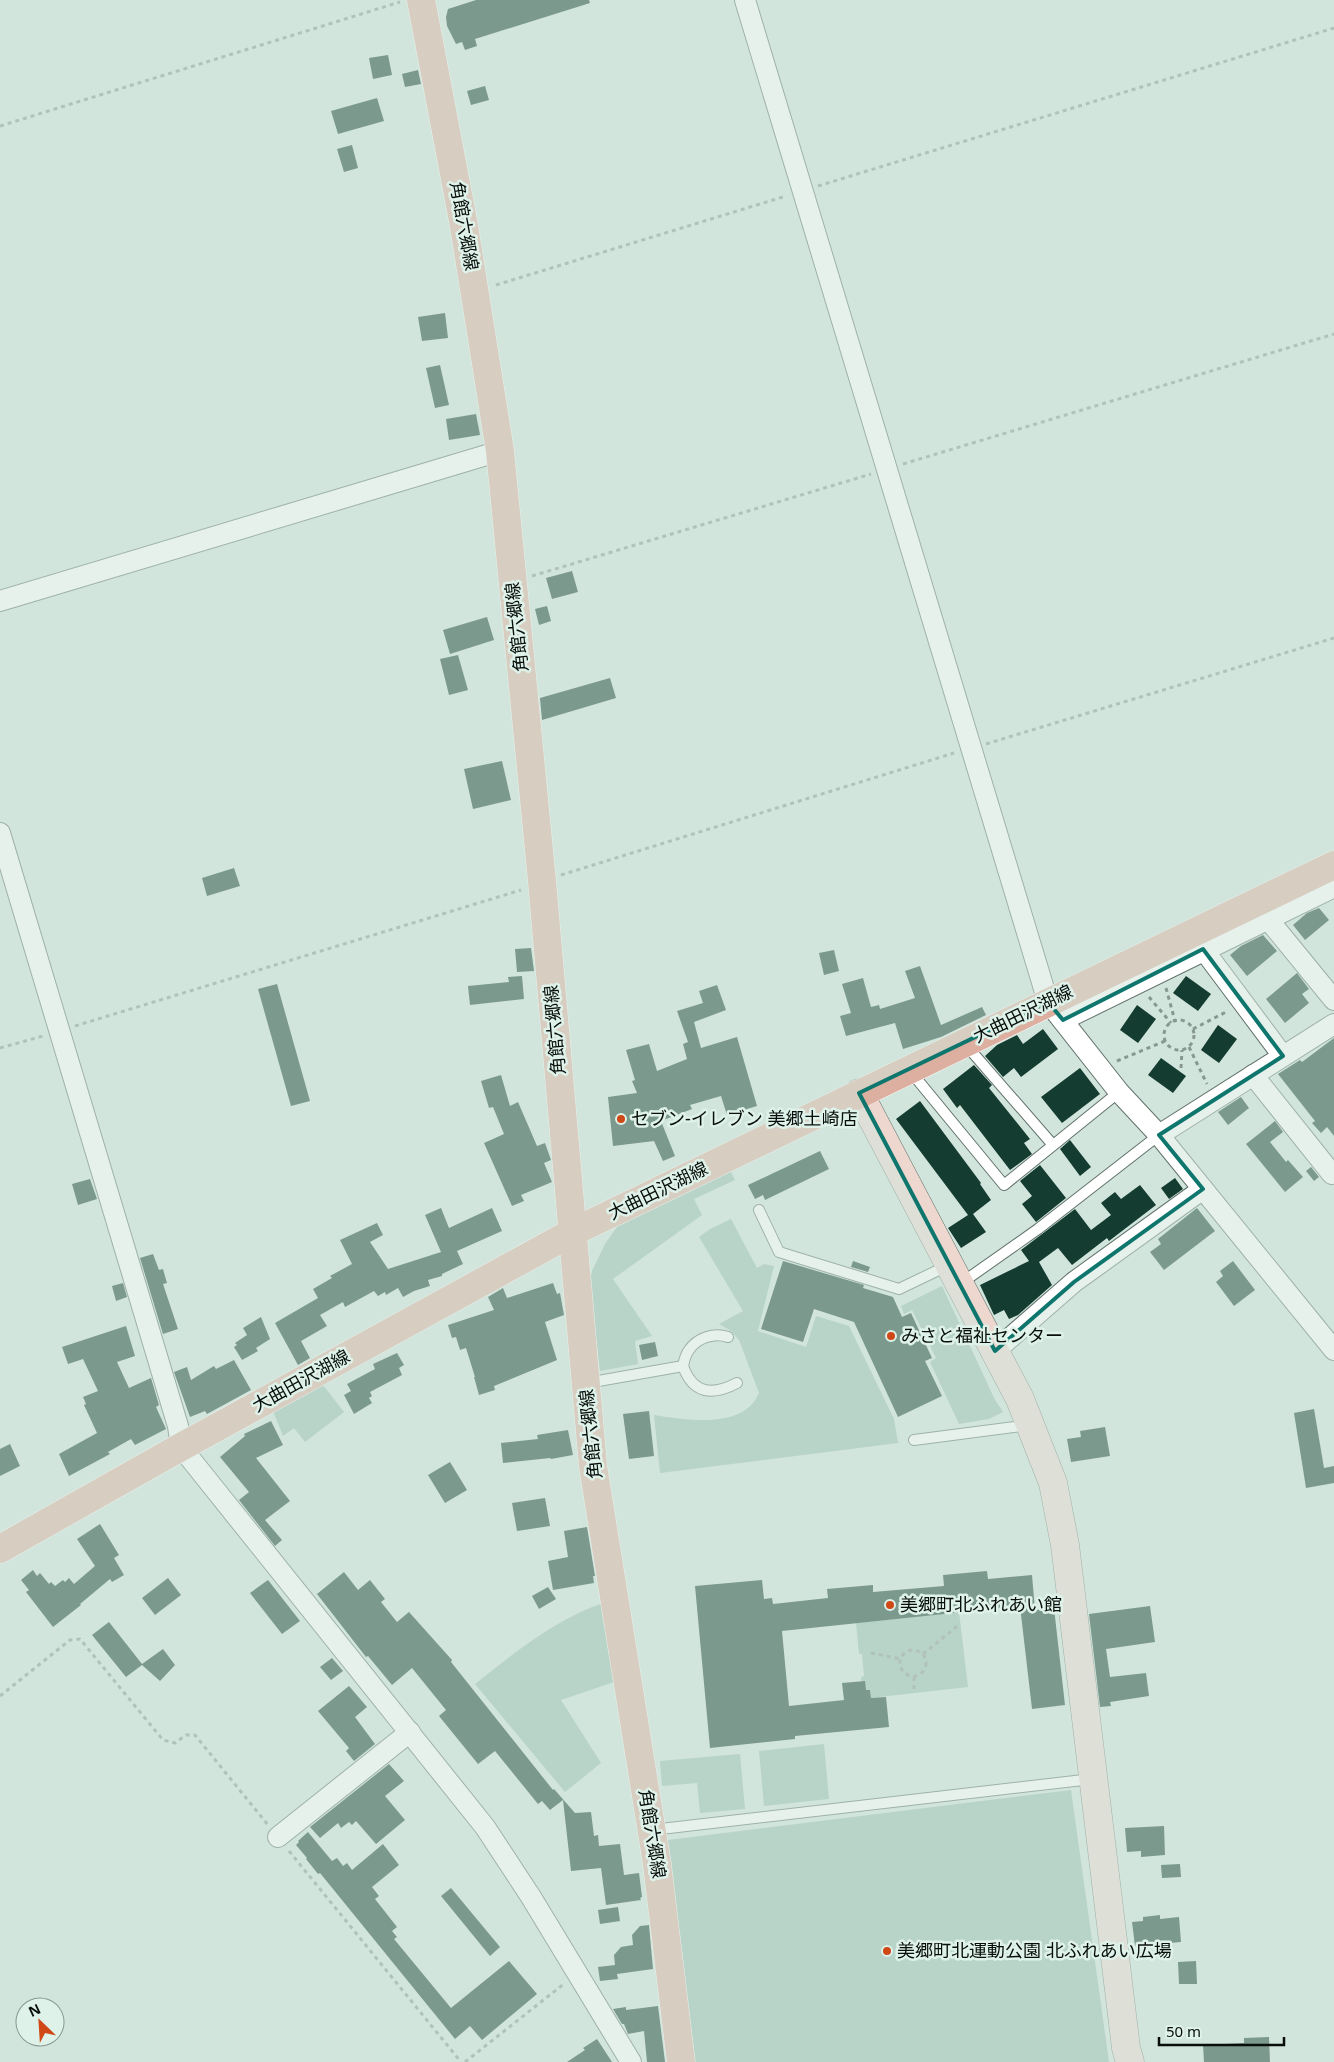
<svg xmlns="http://www.w3.org/2000/svg" width="1334" height="2062" font-family="'Noto Sans','Noto Sans JP',sans-serif">
  <style>
    .green { fill: #9abdaf }
    .building { fill: #153c30 }
    .lines { fill: none; stroke-linecap: round; stroke-linejoin: round }
    .lane-casing { stroke: #61726b; stroke-width: 12 }
    .street-casing { stroke: #61726b; stroke-width: 22 }
    .secondary-casing { stroke: #61726b; stroke-width: 29 }
    .primary-casing { stroke: #fff; stroke-width: 29 }
    .path { stroke: #889790; stroke-width: 3; stroke-dasharray: 4 4; stroke-linecap: butt }
    .lane { stroke: #fff; stroke-width: 10 }
    .street { stroke: #fff; stroke-width: 20 }
    .secondary { stroke: #eed7cf; stroke-width: 28 }
    .primary { stroke: #ddafa0; stroke-width: 28 }
    .marked { fill: none; stroke: #0f766e; stroke-width: 4; stroke-linejoin: round }
    .poi-dot { fill: #cf4815; stroke: #def2ea; stroke-width: 2 }
    .labels { text-anchor: middle; stroke-width: 5; stroke-linejoin: round; paint-order: stroke }
    .street-label { font-size: 18px; fill: #080e0b; stroke: #def2ea }
    .poi-label { font-size: 18px; fill: #080e0b; stroke: #def2ea; text-anchor: start }
  </style>
  <rect width="100%" height="100%" fill="#d1e5dd"/>
  <!-- green -->
  <g class="green">
    <path d="M729,1168L735,1180L694,1199L702,1215L613,1279L652,1336L635,1341L638,1364L600,1371L589,1284L592,1271L605,1244L619,1224Z"/>
    <path d="M731,1219L757,1268L764,1264L774,1266L758,1331L806,1347L816,1316L849,1326L894,1419L898,1443L660,1473L654,1415C685,1420 744,1430 759,1393L739,1340L731,1331L719,1324L743,1311L699,1237L710,1229Z"/>
    <path d="M942,1286L995,1400L1003,1412L989,1419L959,1424L930,1362L936,1358L912,1310L904,1314L901,1306Z"/>
    <path d="M323,1385L344,1412L305,1442L294,1428L283,1436L273,1411Z"/>
    <path d="M606,1602L620,1680L561,1700L601,1763L565,1792L475,1684C515,1652 557,1618 606,1602Z"/>
    <path d="M959,1612L968,1687L871,1698L870,1690L862,1691L861,1677L864,1676L862,1654H859L856,1623Z"/>
    <path d="M824,1744L829,1799L764,1806L759,1751Z"/>
    <path d="M740,1754L745,1809L700,1813L697,1783L662,1786L660,1761Z"/>
    <path d="M1071,1790L1109,2062H693L668,1840Z"/>
  </g>
  <!-- building -->
  <g class="building">
    <path d="M476,0H589L590,3L475,39L477,46L465,50L462,42L456,44L447,26L446,17L448,9Z"/>
    <path d="M388,55L392,75L373,79L369,58Z"/>
    <path d="M418,70L421,84L405,87L402,74Z"/>
    <path d="M485,86L489,100L471,105L467,91Z"/>
    <path d="M377,98L384,121L338,134L331,111Z"/>
    <path d="M352,145L358,168L344,172L337,149Z"/>
    <path d="M445,313L448,338L422,341L418,317Z"/>
    <path d="M440,365L449,405L435,408L426,368Z"/>
    <path d="M476,414L480,435L449,440L446,419Z"/>
    <path d="M572,571L578,592L552,599L546,578Z"/>
    <path d="M547,606L551,621L539,625L535,609Z"/>
    <path d="M487,617L494,640L450,654L443,630Z"/>
    <path d="M458,655L468,690L449,695L440,659Z"/>
    <path d="M610,678L616,698L542,720L540,698Z"/>
    <path d="M502,761L511,800L473,809L464,769Z"/>
    <path d="M234,868L240,886L207,896L202,878Z"/>
    <path d="M1319,908L1329,920L1305,940L1293,925L1307,913Z"/>
    <path d="M1263,935L1277,951L1247,976L1230,955L1241,946Z"/>
    <path d="M531,948L534,971L517,972L515,949Z"/>
    <path d="M834,950L839,971L824,975L819,953Z"/>
    <path d="M920,966L941,1025L982,1007L986,1015L941,1037L903,1049L895,1023L846,1036L840,1016L851,1013L842,984L863,978L871,1007L879,1005L880,1009L915,998L905,971Z"/>
    <path d="M1297,973L1309,989L1302,994L1309,1003L1285,1023L1266,999Z"/>
    <path d="M522,976L524,999L470,1005L468,986L509,982L508,977Z"/>
    <path d="M1186,976L1211,994L1198,1011L1173,993Z"/>
    <path d="M277,984L310,1101L291,1106L258,989Z"/>
    <path d="M717,985L726,1010L694,1022L701,1048L737,1037L757,1106L727,1115L721,1096L690,1105L692,1109L661,1121L675,1156L663,1161L654,1141L613,1146L608,1097L637,1093L632,1081L635,1080L626,1050L649,1044L657,1071L687,1059L683,1044L688,1042L677,1011L703,1003L699,991Z"/>
    <path d="M1137,1005L1156,1019L1138,1043L1120,1030Z"/>
    <path d="M1218,1025L1237,1039L1219,1063L1201,1050Z"/>
    <path d="M1043,1029L1058,1049L1021,1077L1014,1068L1003,1077L985,1056L997,1045L1017,1035L1023,1044Z"/>
    <path d="M1334,1038V1136L1327,1127L1321,1133L1312,1123L1315,1121L1278,1074L1300,1060L1302,1062Z"/>
    <path d="M1161,1058L1186,1076L1173,1093L1148,1075Z"/>
    <path d="M974,1065L992,1085L989,1088L1030,1139L1024,1143L1032,1154L1010,1170L960,1105L957,1108L943,1089Z"/>
    <path d="M1080,1068L1100,1094L1062,1123L1041,1097Z"/>
    <path d="M501,1075L510,1106L518,1102L537,1146L545,1143L551,1160L544,1163L552,1182L521,1195L524,1201L512,1206L484,1143L504,1134L493,1107L489,1108L481,1081Z"/>
    <path d="M1241,1097L1249,1108L1228,1125L1218,1112Z"/>
    <path d="M920,1101L981,1183L980,1184L991,1200L973,1214L986,1232L961,1248L948,1228L968,1215L896,1119Z"/>
    <path d="M1275,1121L1283,1132L1270,1142L1286,1162L1288,1160L1303,1177L1285,1192L1246,1144Z"/>
    <path d="M1070,1140L1091,1167L1080,1176L1060,1149Z"/>
    <path d="M820,1151L829,1169L765,1200L763,1195L755,1199L748,1185Z"/>
    <path d="M1040,1165L1066,1198L1036,1222L1022,1204L1032,1196L1020,1181Z"/>
    <path d="M1311,1167L1319,1177L1314,1181L1306,1171Z"/>
    <path d="M1175,1178L1183,1189L1169,1199L1161,1188Z"/>
    <path d="M90,1179L97,1199L78,1205L72,1184Z"/>
    <path d="M1140,1185L1156,1205L1109,1241L1107,1238L1072,1265L1058,1248L1039,1262L1052,1285L1018,1315L1009,1319L1004,1310L994,1315L980,1285L1029,1261L1021,1250L1075,1209L1091,1230L1111,1215L1101,1203L1115,1192L1121,1199Z"/>
    <path d="M441,1208L449,1228L492,1208L502,1231L457,1251L463,1264L442,1274V1276L428,1280L430,1286L414,1291L403,1297L398,1288L386,1295L385,1292L378,1296L374,1291L345,1307L343,1302L320,1315L327,1326L301,1341L310,1358L298,1365L275,1323L318,1298L313,1289L332,1278L330,1276L352,1264L340,1240L377,1223L383,1235L370,1242L388,1269L441,1252L425,1215Z"/>
    <path d="M1197,1208L1215,1231L1164,1270L1150,1252L1161,1244L1158,1239Z"/>
    <path d="M153,1254L159,1270L163,1269L167,1283L163,1284L178,1329L163,1334L140,1258Z"/>
    <path d="M783,1261L864,1285L863,1288L893,1297L902,1317L911,1313L932,1358L925,1361L942,1396L898,1417L854,1322L814,1309L803,1342L761,1329Z"/>
    <path d="M853,1261L870,1267L868,1272L851,1267Z"/>
    <path d="M1233,1261L1255,1290L1234,1306L1216,1282L1223,1276L1220,1271Z"/>
    <path d="M123,1283L127,1297L116,1301L112,1286Z"/>
    <path d="M553,1283L557,1294L560,1293L564,1315L545,1322L557,1360L494,1386L495,1390L479,1395L474,1377H475L466,1348L460,1350L456,1337L452,1338L448,1325L494,1310L488,1297L503,1288L507,1298Z"/>
    <path d="M261,1317L270,1339L256,1348L258,1351L242,1360L234,1347L237,1345L235,1343L247,1335L243,1328Z"/>
    <path d="M126,1326L135,1356L117,1362L129,1388L151,1378L159,1405L156,1407L166,1429L135,1445L131,1439L108,1452L110,1454L69,1476L59,1454L97,1433L84,1405L86,1404L83,1397L98,1391L83,1359L68,1364L62,1347Z"/>
    <path d="M655,1342L658,1356L642,1360L639,1345Z"/>
    <path d="M397,1353L404,1365L399,1368L402,1375L370,1392L372,1396L369,1398L372,1403L354,1414L344,1395L351,1391L347,1384L375,1369L373,1364Z"/>
    <path d="M234,1360L251,1390L207,1414L205,1411L190,1417L174,1372L187,1367L191,1380L214,1366L216,1369Z"/>
    <path d="M1314,1409L1324,1468L1334,1466V1483L1306,1488L1294,1413Z"/>
    <path d="M649,1411L654,1456L629,1459L623,1414Z"/>
    <path d="M271,1421L283,1445L256,1458L290,1501L265,1520L282,1540L275,1546L239,1500L249,1492L220,1457L245,1436L244,1434Z"/>
    <path d="M1105,1427L1110,1456L1071,1462L1067,1439L1081,1437L1080,1431Z"/>
    <path d="M568,1430L573,1455L551,1459L550,1458L503,1463L501,1443L538,1439L537,1435Z"/>
    <path d="M10,1444L20,1466L0,1476V1449Z"/>
    <path d="M450,1462L467,1490L445,1503L428,1475Z"/>
    <path d="M545,1498L550,1526L517,1531L512,1503Z"/>
    <path d="M100,1524L119,1555L114,1558L124,1575L112,1582L110,1579L80,1604L81,1605L53,1627L26,1592L29,1590L21,1580L33,1570L37,1576L40,1573L49,1584L51,1582L55,1586L63,1580L65,1582L69,1578L74,1584L95,1566L77,1539Z"/>
    <path d="M587,1527L595,1576H593L594,1583L553,1590L548,1561L568,1557L564,1531Z"/>
    <path d="M987,1571L988,1579L1032,1575L1035,1610L1054,1608L1065,1705L1032,1709L1020,1606L782,1631L789,1706L844,1700L842,1683L865,1681L866,1690H870L871,1698L886,1697L889,1727L795,1736V1739L710,1748L695,1586L762,1580L764,1599L772,1598L773,1604L828,1598L827,1589L873,1585V1592L944,1586L943,1575Z"/>
    <path d="M344,1572L358,1590L370,1580L385,1599L381,1602L397,1622L409,1612L452,1660L451,1662L553,1790L554,1789L575,1813L591,1812L594,1836L598,1835L599,1846L620,1844L624,1875L639,1873L642,1897L640,1898L641,1900L606,1905L601,1868L571,1871L563,1800L550,1810L542,1801L538,1804L495,1751L478,1764L439,1716L446,1710L412,1668L392,1685L368,1656L366,1657L317,1594Z"/>
    <path d="M168,1578L181,1595L155,1615L142,1598Z"/>
    <path d="M268,1580L300,1621L282,1634L250,1593Z"/>
    <path d="M548,1587L556,1599L539,1609L532,1596Z"/>
    <path d="M1150,1606L1155,1642L1106,1649L1110,1677L1146,1673L1149,1696L1110,1702L1111,1706L1100,1707L1089,1614Z"/>
    <path d="M109,1622L142,1664L163,1649L175,1665L160,1681L142,1665L126,1677L92,1635Z"/>
    <path d="M332,1658L343,1671L331,1680L320,1667Z"/>
    <path d="M349,1686L367,1707L355,1717L375,1744L354,1761L346,1751L349,1748L318,1711Z"/>
    <path d="M389,1764L404,1781L385,1796L405,1820L376,1844L356,1821L352,1825L349,1822L341,1828L338,1823L320,1838L310,1827Z"/>
    <path d="M1164,1826L1165,1855L1141,1857V1851L1127,1852L1125,1828Z"/>
    <path d="M308,1832L332,1861L337,1858L343,1866L347,1863L352,1870L383,1844L399,1865L372,1887L379,1896L375,1899L397,1927L392,1931L397,1937L394,1939L451,2008L509,1961L537,1994L482,2040L470,2026L455,2039L320,1873L318,1874L306,1859L307,1858L296,1845L299,1842L298,1841Z"/>
    <path d="M1180,1864L1181,1877L1162,1878L1161,1865Z"/>
    <path d="M451,1888L500,1947L490,1956L441,1896Z"/>
    <path d="M618,1907L620,1921L600,1924L598,1910Z"/>
    <path d="M1160,1915V1919L1179,1917L1181,1942L1135,1946L1132,1922L1143,1921V1917Z"/>
    <path d="M649,1925L653,1969L617,1974L618,1979L600,1981L598,1967L615,1965L614,1955L621,1947L633,1945L632,1935L640,1926Z"/>
    <path d="M1196,1961L1197,1984H1179L1178,1962Z"/>
    <path d="M658,2006L665,2062H647L644,2031L628,2034L624,2024H622L613,2009L626,2007V2010Z"/>
    <path d="M1269,2037L1270,2062H1204L1203,2045L1244,2043V2038Z"/>
    <path d="M597,2039L612,2062H567L585,2050L583,2048Z"/>
  </g>
  <g class="lines">
    <!-- lane casing -->
    <g class="lane-casing">
      <g id="lane">
        <path d="M966,1045L1053,1145"/>
        <path d="M911,1072L1004,1185L1119,1092"/>
        <path d="M759,1210L779,1252L899,1289L949,1265"/>
        <path d="M960,1284L1038,1229L1159,1135"/>
        <path d="M683,1366C693,1394 712,1396 737,1383"/>
        <path d="M587,1383L683,1366C684,1361 686,1354 689,1350C697,1338 714,1332 728,1337"/>
        <path d="M914,1440L1030,1425"/>
        <path d="M652,1830L1092,1779"/>
      </g>
    </g>
    <!-- street casing -->
    <g class="street-casing">
      <g id="street">
        <path d="M745,0L1048,1002L1119,1092L1159,1135L1334,1350"/>
        <path d="M0,601L500,451"/>
        <path d="M0,833L178,1426L181,1447L485,1827L531,1897L631,2062"/>
        <path d="M1267,918L1334,1000"/>
        <path d="M1203,949L1283,1056"/>
        <path d="M1063,1020L1334,887"/>
        <path d="M1253,1075L1332,1174"/>
        <path d="M1159,1135L1334,1024"/>
        <path d="M995,1351L1074,1282L1203,1189"/>
        <path d="M278,1837L410,1732"/>
      </g>
    </g>
    <!-- secondary casing -->
    <g class="secondary-casing">
      <path id="secondary" d="M859,1093L1020,1399L1053,1483L1065,1545L1126,2048L1130,2062"/>
    </g>
    <!-- primary casing -->
    <g class="primary-casing">
      <g id="primary">
        <path d="M421,0L464,226L500,451L542,881L593,1466L657,1864L681,2062"/>
        <path d="M0,1549L181,1447L573,1232L1334,865"/>
      </g>
    </g>
    <!-- path -->
    <g class="path">
      <path d="M0,126L400,2"/>
      <path d="M818,186L1334,28"/>
      <path d="M496,285L786,196"/>
      <path d="M903,464L1334,334"/>
      <path d="M532,576L871,474"/>
      <path d="M986,744L1334,638"/>
      <path d="M561,875L954,753"/>
      <path d="M1166,988L1175,1021"/>
      <path d="M1149,997L1171,1023"/>
      <circle cx="1179" cy="1035" r="15"/>
      <path d="M75,1026L521,890"/>
      <path d="M1193,1029L1228,1011"/>
      <path d="M1189,1047L1207,1084"/>
      <path d="M0,1048L43,1036"/>
      <path d="M1117,1061L1165,1041"/>
      <path d="M1181,1068L1182,1050"/>
      <circle cx="913" cy="1663" r="13"/>
      <path d="M871,1653L901,1659"/>
      <path d="M923,1654L960,1624"/>
      <path d="M914,1677V1693"/>
      <path d="M0,1696L70,1640L80,1639L163,1740L175,1743L186,1735H195L268,1825"/>
      <path d="M289,1851L461,2062"/>
      <path d="M465,2062L565,1983"/>
    </g>
    <!-- lane -->
    <use href="#lane" class="lane"/>
    <!-- street -->
    <use href="#street" class="street"/>
    <!-- secondary -->
    <use href="#secondary" class="secondary"/>
    <!-- primary -->
    <use href="#primary" class="primary"/>
  </g>
  <!-- marked area -->
  <path d="M0 0H1334V2062H0ZM1203,949L1283,1056L1159,1135L1203,1189L1074,1282L995,1351L859,1093L1048,1002L1063,1020Z" fill="#d1e5dd" fill-opacity=".55" fill-rule="evenodd"/>
  <path class="marked" d="M1203,949L1283,1056L1159,1135L1203,1189L1074,1282L995,1351L859,1093L1048,1002L1063,1020Z"/>
  <!-- markers -->
  <g class="poi-dot">
    <circle cx="621" cy="1119" r="5"/>
    <circle cx="891" cy="1336" r="5"/>
    <circle cx="890" cy="1605" r="5"/>
    <circle cx="887" cy="1951" r="5"/>
  </g>
  <g class="labels">
    <!-- street labels -->
    <g class="street-label">
      <text transform="translate(464 226) rotate(80)" y="6">角館六郷線</text>
      <text transform="translate(517 627) rotate(-96)" y="6">角館六郷線</text>
      <text transform="translate(1023 1014) rotate(-26)" y="6">大曲田沢湖線</text>
      <text transform="translate(555 1030) rotate(-95)" y="6">角館六郷線</text>
      <text transform="translate(658 1191) rotate(-26)" y="6">大曲田沢湖線</text>
      <text transform="translate(301 1381) rotate(-29)" y="6">大曲田沢湖線</text>
      <text transform="translate(591 1434) rotate(-96)" y="6">角館六郷線</text>
      <text transform="translate(652 1834) rotate(81)" y="6">角館六郷線</text>
    </g>
    <!-- poi labels -->
    <g class="poi-label">
      <text x="631" y="1125">セブン-イレブン 美郷土崎店</text>
      <text x="901" y="1342">みさと福祉センター</text>
      <text x="900" y="1611">美郷町北ふれあい館</text>
      <text x="897" y="1957">美郷町北運動公園 北ふれあい広場</text>
    </g>
  </g>
  <!-- north arrow -->
  <g transform="translate(40 2022) rotate(335)"><circle r="24" fill="#def2ea" stroke="#889791"/>
  <path d="M0-4L9 19L0 12L-9 19Z" fill="#cf4815"/>
  <text y="-8" font-size="14" font-weight="bold" text-anchor="middle" fill="#080e0b">N</text>
  </g>
  <!-- scale -->
  <path d="M1159 2037v8h125v-8" fill="none" stroke="#080e0b" stroke-width="2.5"/>
  <text x="1166" y="2037" font-size="15" fill="#080e0b" stroke="#def2ea" stroke-width="4" paint-order="stroke">50 m</text>
</svg>
